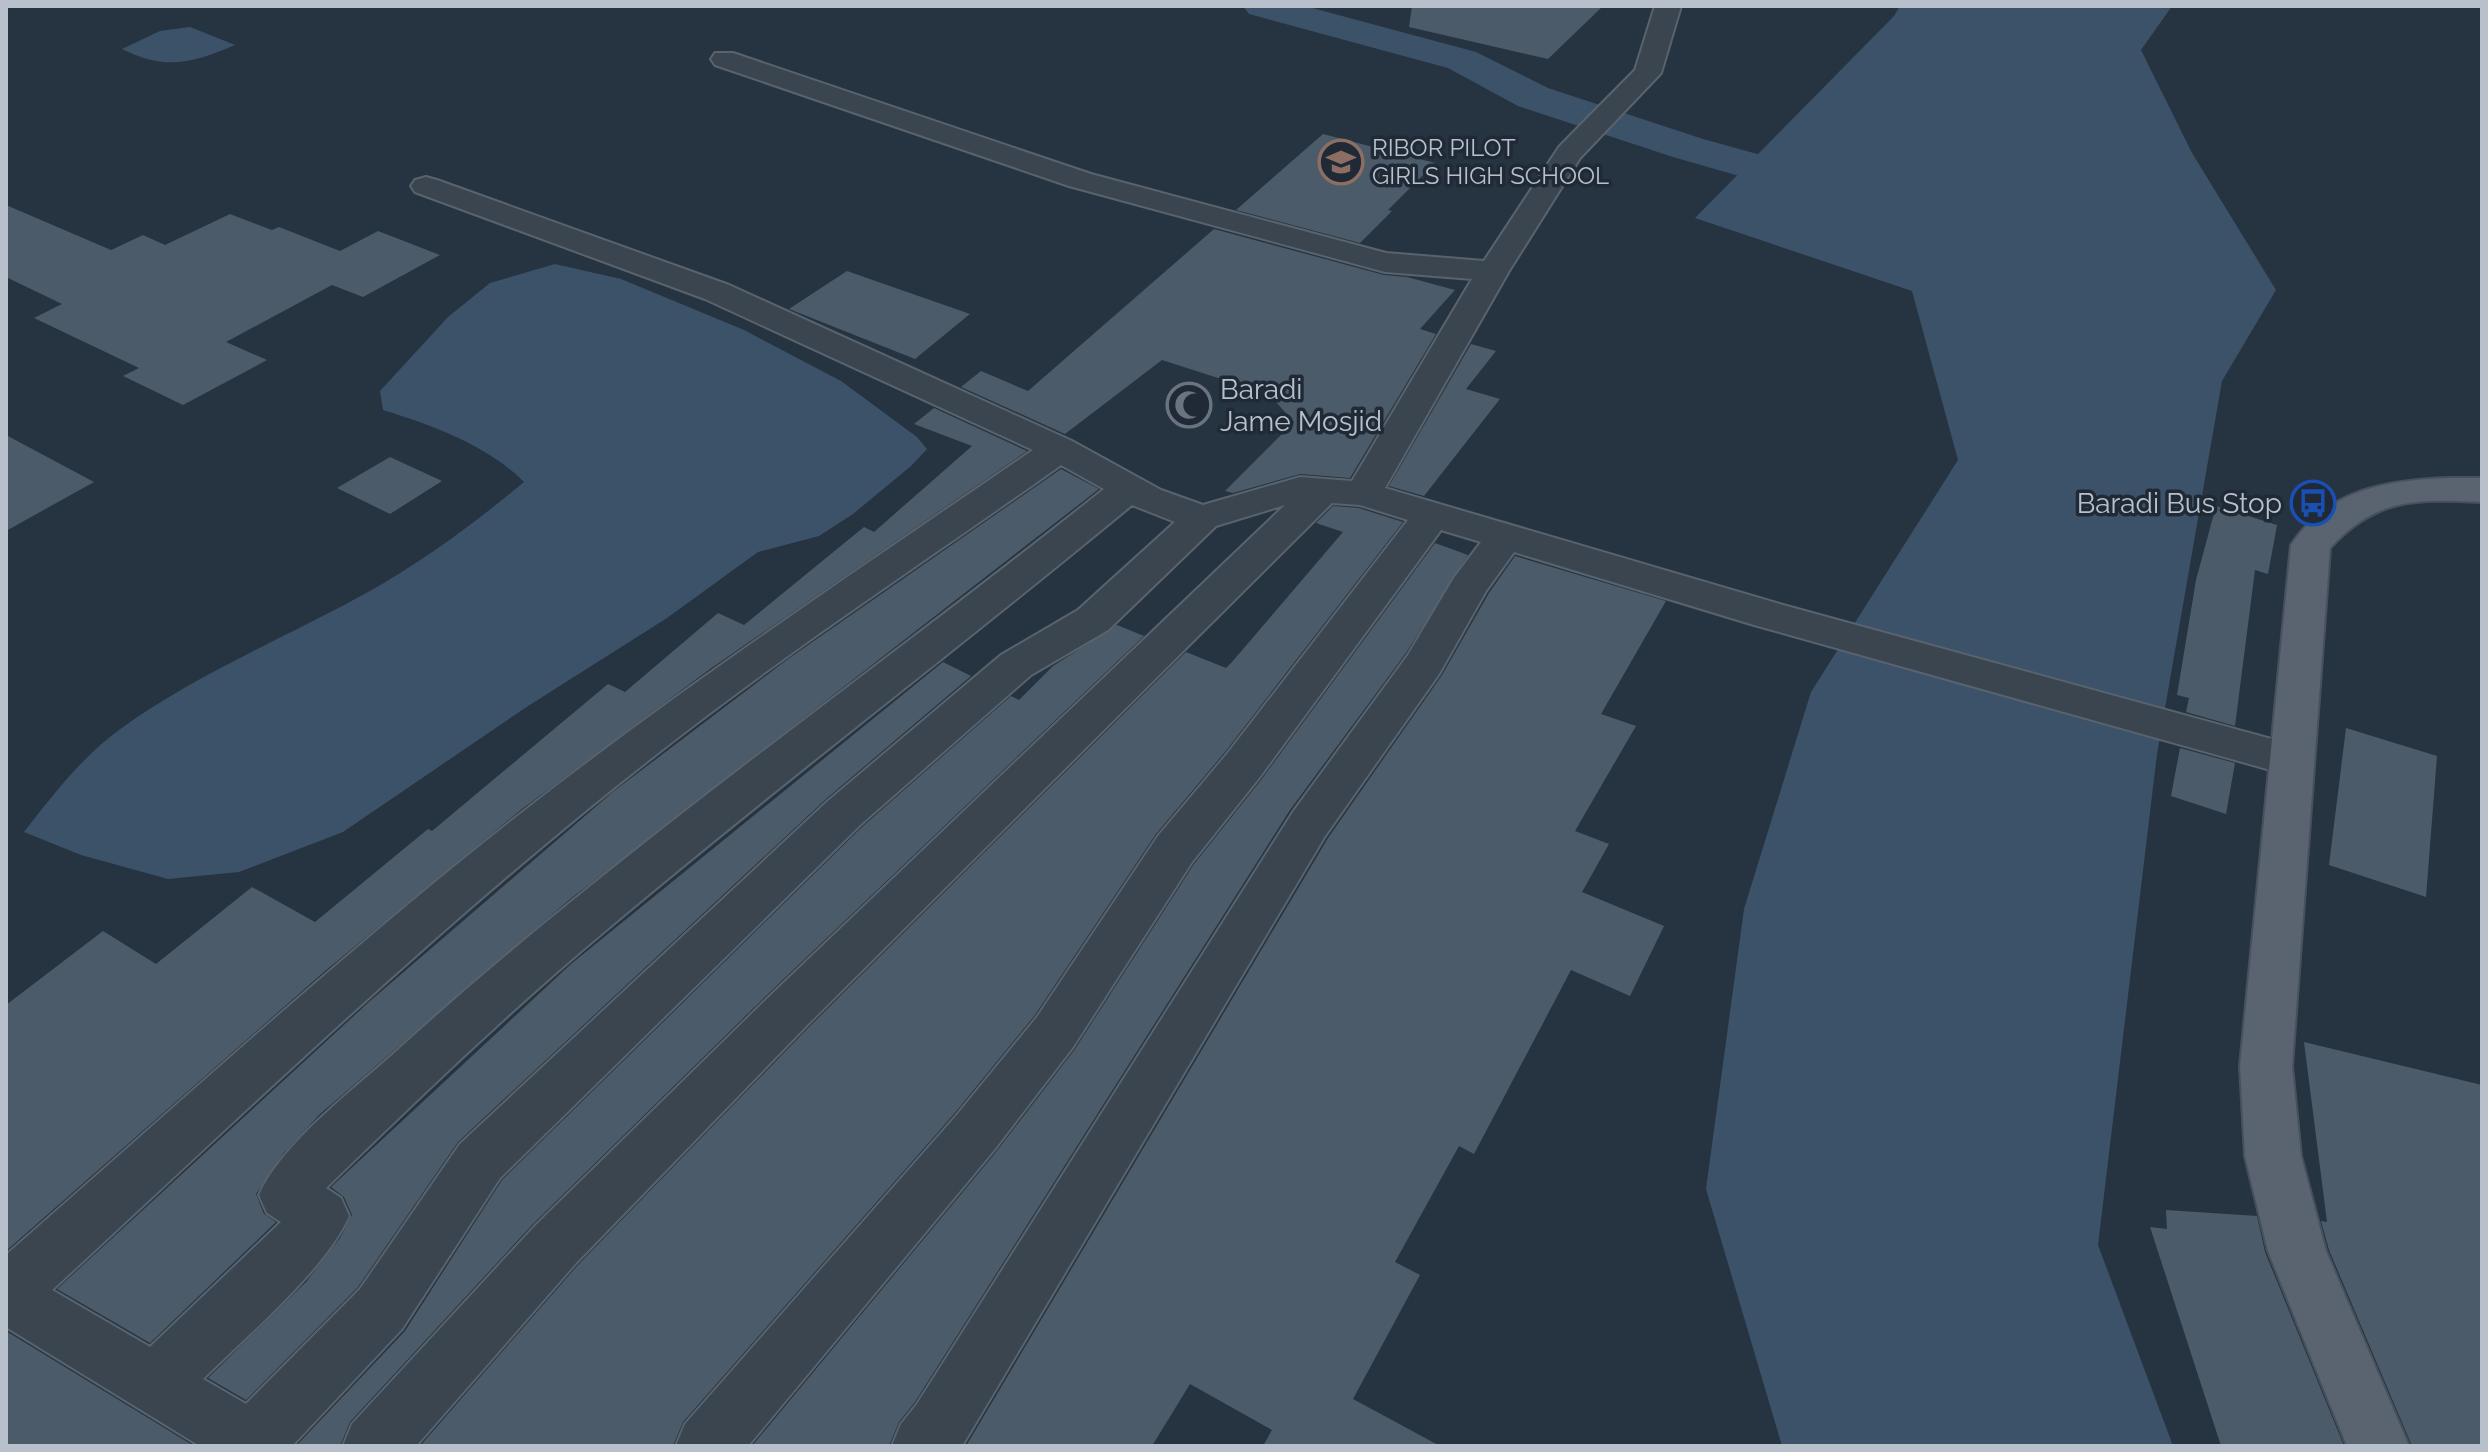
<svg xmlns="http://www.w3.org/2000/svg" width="2488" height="1452" font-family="Raleway,sans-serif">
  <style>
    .water { fill: #3c5269 }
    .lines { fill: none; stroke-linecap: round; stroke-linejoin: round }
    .canal { fill: #3c5269; fill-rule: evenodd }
    .building { fill: #4c5b69 }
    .minor-casing { stroke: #58636e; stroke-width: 4 }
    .major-casing { stroke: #47515d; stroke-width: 4 }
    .minor { fill: #3a4550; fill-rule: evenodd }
    .major { fill: #596470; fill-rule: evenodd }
    .labels { text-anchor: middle; stroke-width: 7; stroke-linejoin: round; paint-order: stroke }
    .far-poi-label { font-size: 24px; fill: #b7c0cb; stroke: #1f2a36; text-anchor: start }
    .poi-label { font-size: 28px; fill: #b7c0cb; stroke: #1f2a36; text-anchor: start }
  </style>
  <rect width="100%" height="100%" fill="#263441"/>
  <!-- water -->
  <g class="water">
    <path d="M1900,6H2172L2141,50L2192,153L2276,290L2222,381L2157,754L2098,1245L2173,1446H1782L1706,1189L1744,909L1811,692L1958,460L1912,291L1695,218L1894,16Z"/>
    <path d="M190,27L235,45C193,63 165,71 122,49L160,31Z"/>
    <path d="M555,264L621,279L744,330L841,381L917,437L927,449L911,466L853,514L819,536L758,552L667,618L525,708L343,832L239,872L168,879L81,855L24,832C52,796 82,757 119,730C194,675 289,636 370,591C425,560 476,522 524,482C487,445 432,425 383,410L380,391L448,317L490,283Z"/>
  </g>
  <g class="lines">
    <!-- canal -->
    <path class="canal" d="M1243,6H1305L1476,52L1548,88L1703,139L1852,180L1859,190L1852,200L1836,204L1673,157L1518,106L1448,68L1249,14Z"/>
  </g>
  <!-- building -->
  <g class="building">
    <path d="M1412,6H1603L1548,59L1409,27Z"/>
    <path d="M1323,134L1435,163L1388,210L1392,211L1360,243L1236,210Z"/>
    <path d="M6,205L111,250L143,235L165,245L230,214L272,230L279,227L340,251L378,231L440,255L363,297L332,285L226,342L267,360L183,405L123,376L139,368L34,318L62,304L6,277Z"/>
    <path d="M1214,229L1384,275L1407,277L1455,290L1420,329L1436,334L1350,478L1300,474L1233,493L1225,491L1294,422L1256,380L1246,387L1162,360L1065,434L961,387L981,371L1028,391Z"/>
    <path d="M847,271L970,314L915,359L789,309Z"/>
    <path d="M1471,344L1496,351L1466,389L1500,399L1424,496L1389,486Z"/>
    <path d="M934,408L1027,451L710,669L522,809L325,971L6,1251V1005L103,931L156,964L252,887L315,922L428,829L432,831L608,684L625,692L718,613L744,625L864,527L874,532L972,446L914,424Z"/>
    <path d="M6,435L94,482L6,531Z"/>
    <path d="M390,457L442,481L390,514L337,488Z"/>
    <path d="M1061,469L1099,489L569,900L320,1114L283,1154L256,1194L264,1214L276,1222L150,1343L57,1289L370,1001L614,791L788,659Z"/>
    <path d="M1333,506L1359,508L1403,522L1225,752L1156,834L1035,1015L954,1114L683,1422L673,1446H420L577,1266L808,1028L1186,652L1226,668L1232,662L1343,532L1316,523Z"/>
    <path d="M2216,506L2277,525L2268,574L2255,570L2235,726L2186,712L2189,698L2177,695L2196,580Z"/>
    <path d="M1435,543L1468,555L1406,653L1290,810L915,1402L899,1422L889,1446H752L996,1152L1075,1049L1194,864L1261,780Z"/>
    <path d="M1515,556L1666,601L1601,714L1636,726L1575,831L1609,844L1582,892L1664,926L1630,996L1571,970L1474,1154L1459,1146L1395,1262L1420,1275L1353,1399L1440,1446H1263L1272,1430L1190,1384L1152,1446H966L1328,838L1442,675L1489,593Z"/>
    <path d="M1117,625L1144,636L768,994L533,1224L350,1422L340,1446H296L405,1331L502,1180L862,827L1011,696L1019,700L1053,666Z"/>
    <path d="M943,662L971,676L826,799L458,1142L358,1287L246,1400L208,1378L306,1282L340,1238L352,1215L344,1197L331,1187L571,964Z"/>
    <path d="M2346,728L2437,756L2426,897L2329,865Z"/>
    <path d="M2180,748L2235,763L2226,814L2171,796Z"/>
    <path d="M2304,1042L2482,1085V1446H2412L2329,1250L2321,1221L2327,1222Z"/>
    <path d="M2166,1210L2257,1216L2265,1252L2344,1446H2221L2150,1227L2167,1229Z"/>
    <path d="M6,1331L194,1446H6Z"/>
  </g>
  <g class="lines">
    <!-- minor casing -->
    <g class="minor-casing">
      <path id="minor" d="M1655,6H1681L1661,73L1580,158L1509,271L1385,488L1783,605L2308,749L2314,760L2308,771L2292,776L1754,625L1514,552L1486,591L1439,674L1325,836L962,1446H892L901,1424L917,1404L1293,812L1408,655L1454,578L1481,542L1441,530L1259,778L1192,862L1073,1047L994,1150L748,1446H676L685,1424L956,1116L1037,1017L1158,836L1227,754L1408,520L1360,505L1332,503L806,1026L575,1264L416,1446H343L352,1424L535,1226L770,996L1285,505L1216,526L1108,630L1031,675L860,825L500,1178L402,1329L292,1446H200L6,1327V1255C177,1106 345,951 524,811C688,683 861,568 1033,450L705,299L415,192L411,186L415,180L426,177L437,180L729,285L1072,441L1161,490L1203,505L1300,477L1352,481L1472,279L1385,272L1069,186L715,65L711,59L715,53H733L1091,174L1386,253L1484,261L1559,147L1635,70ZM1061,465L1104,489C870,676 622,847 400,1048C356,1088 283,1142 259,1195L267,1213L281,1222L150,1347L52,1290C262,1096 469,896 697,723C815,633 940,551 1061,465ZM1132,505L1175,522L1078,610L1001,655L828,801L460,1144L360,1289L246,1404L203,1379C248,1334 324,1271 349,1216L341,1198L326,1188L329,1185C419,1098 509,1011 605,931C778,785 958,649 1132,505Z"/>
    </g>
    <!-- major casing -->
    <g class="major-casing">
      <path id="major" d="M2450,478H2482V502C2418,499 2376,497 2330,548L2292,1066L2301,1156L2326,1251L2409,1446H2347L2268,1251L2245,1156L2240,1066L2291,545C2328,489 2388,480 2450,478Z"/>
    </g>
    <!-- minor -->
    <use href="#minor" class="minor"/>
    <!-- major -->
    <use href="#major" class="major"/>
  </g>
  <!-- icons -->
  <defs>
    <g id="school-ring" transform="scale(2.3)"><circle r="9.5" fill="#1f2a36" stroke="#8d6e63" stroke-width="1.5"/><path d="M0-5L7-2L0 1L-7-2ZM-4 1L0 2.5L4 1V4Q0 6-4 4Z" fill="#8d6e63"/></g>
    <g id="mosque-ring" transform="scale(2.3)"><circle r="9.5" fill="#1f2a36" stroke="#6b7280" stroke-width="1.5"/><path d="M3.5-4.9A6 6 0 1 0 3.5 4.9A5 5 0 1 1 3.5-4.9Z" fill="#6b7280"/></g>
    <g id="bus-ring" transform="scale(2.3)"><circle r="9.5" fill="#1f2a36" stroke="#1a4fb4" stroke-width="1.5"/><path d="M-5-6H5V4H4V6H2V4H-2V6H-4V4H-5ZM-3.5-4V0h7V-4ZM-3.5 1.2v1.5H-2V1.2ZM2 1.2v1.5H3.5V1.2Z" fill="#1a4fb4"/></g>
  </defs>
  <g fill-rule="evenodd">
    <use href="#school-ring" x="1341" y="162"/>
    <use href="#mosque-ring" x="1189" y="405"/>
    <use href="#bus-ring" x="2313" y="503"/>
  </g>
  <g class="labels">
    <!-- far-poi labels -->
    <g class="far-poi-label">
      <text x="1372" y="156">RIBOR PILOT<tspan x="1372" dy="28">GIRLS HIGH SCHOOL</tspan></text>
    </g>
    <!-- poi labels -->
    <g class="poi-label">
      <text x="1220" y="399">Baradi<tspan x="1220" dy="32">Jame Mosjid</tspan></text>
      <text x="2282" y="513" text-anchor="end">Baradi Bus Stop</text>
    </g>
  </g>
  <!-- border -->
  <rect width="2488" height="1452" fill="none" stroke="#b7c0cb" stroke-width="16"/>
</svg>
